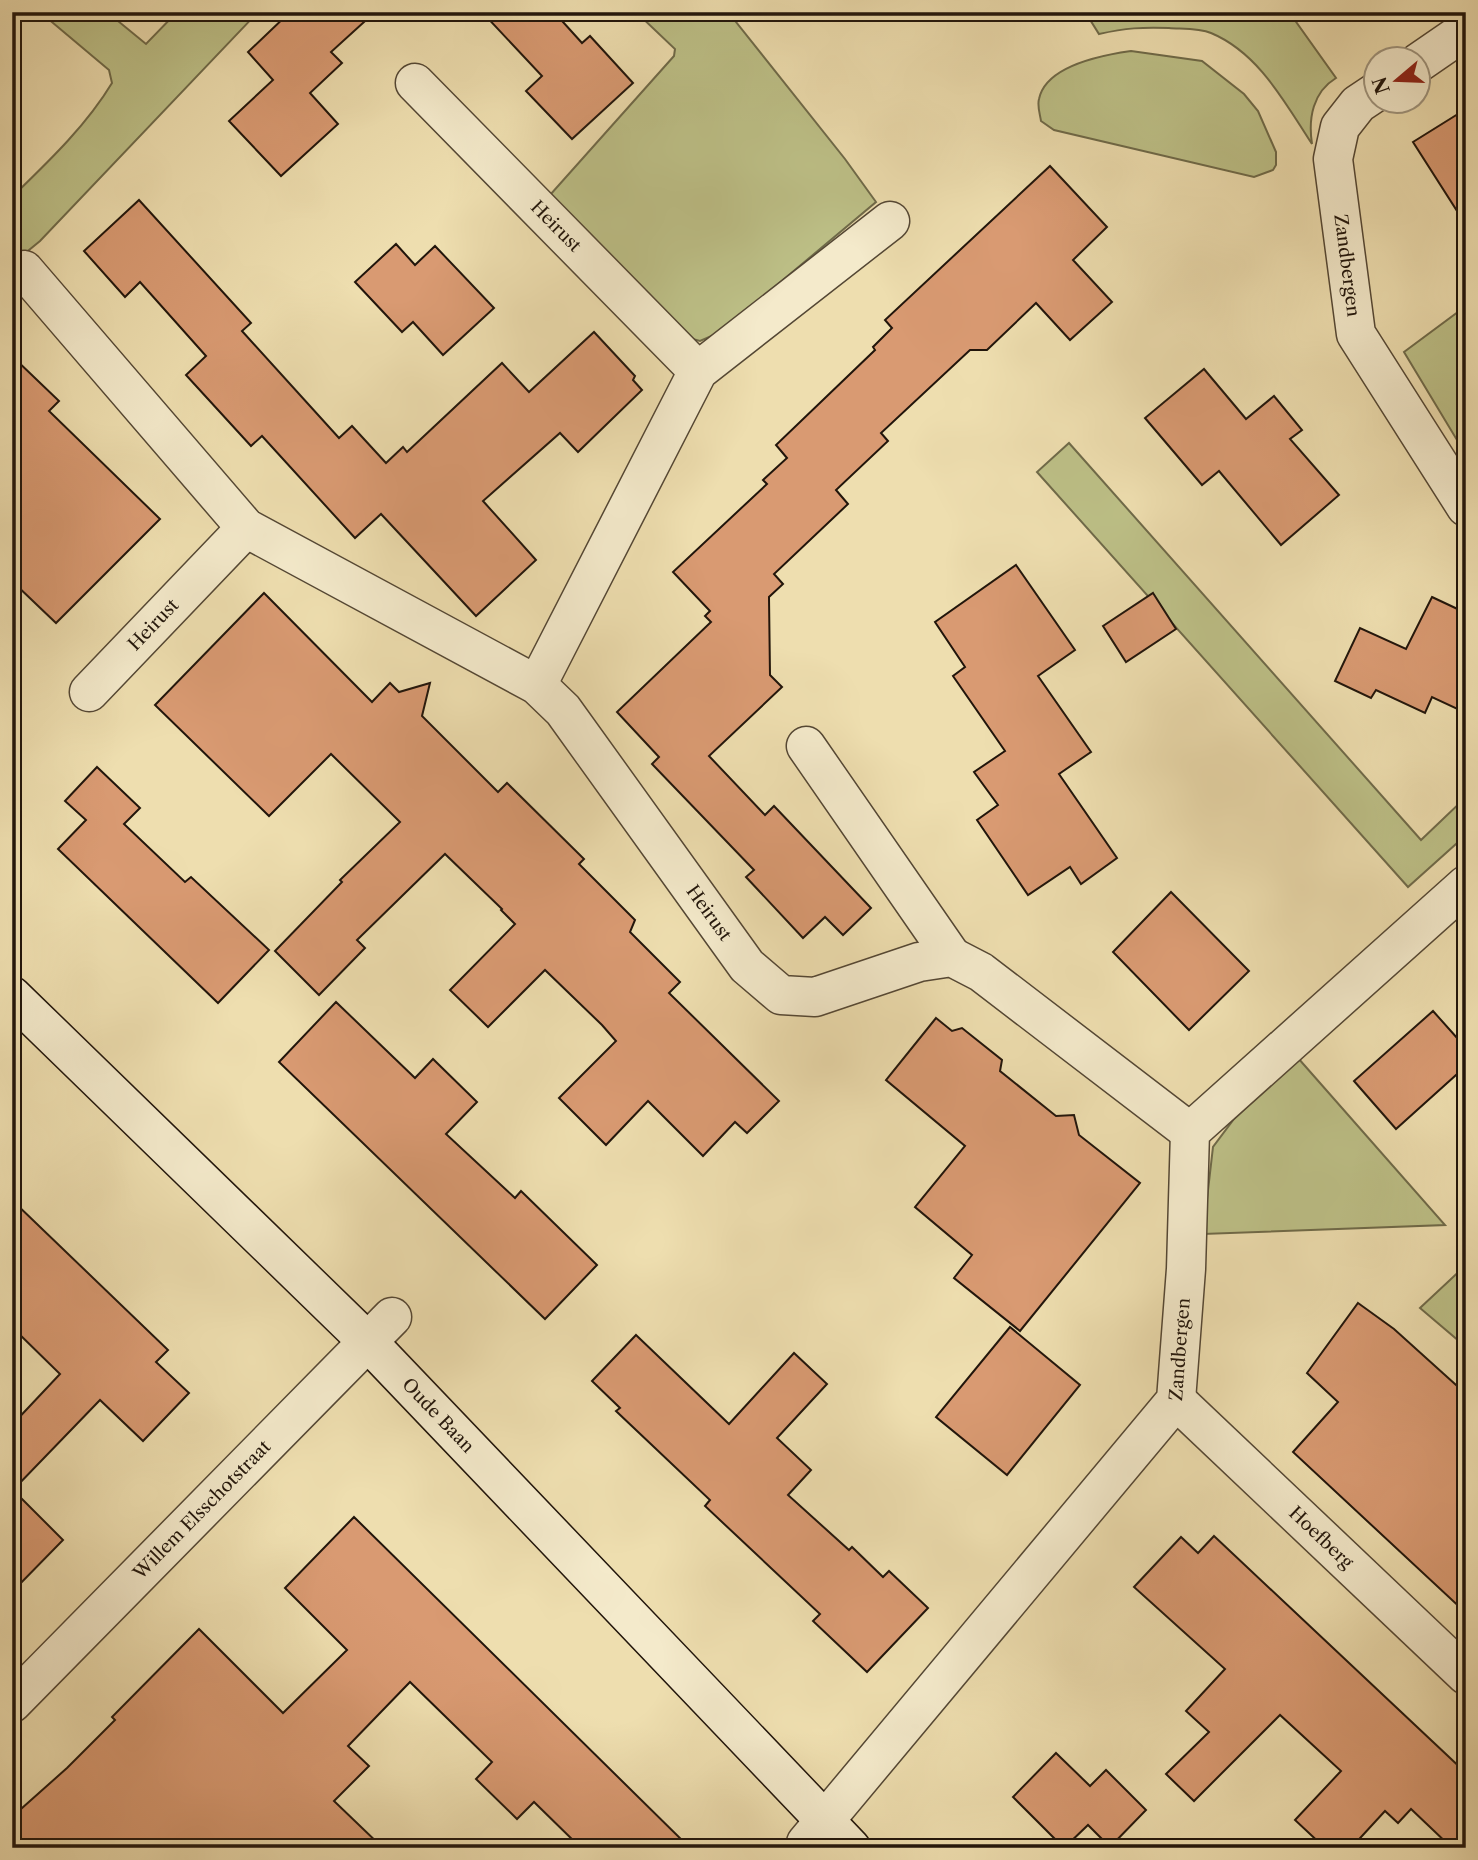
<svg xmlns="http://www.w3.org/2000/svg" width="1478" height="1860" font-family="'Libre Caslon Text',serif">
  <style>
    .green { fill: #bdc087; stroke: #6f6a49; stroke-width: 2 }
    .building { fill: #d99a72; stroke: #21150b; stroke-width: 2 }
    .lines { fill: none; stroke-linecap: round; stroke-linejoin: round }
    .street-casing { stroke: #544734; stroke-width: 41 }
    .secondary-casing { stroke: #21150b; stroke-width: 41 }
    .street { stroke: #f4eacb; stroke-width: 38 }
    .secondary { stroke: #f4eacb; stroke-width: 38 }
    .labels { text-anchor: middle; stroke-width: 5; stroke-linejoin: round; paint-order: stroke }
    .street-label { font-size: 18px; fill: #21150b; stroke: #f4eacb }
  </style>
  <rect width="100%" height="100%" fill="#eedeaf"/>
  <filter id="stains"><feTurbulence type="fractalNoise" baseFrequency=".00286" numOctaves="4"/><feColorMatrix values="0 0 0 0 .2 0 0 0 0 .09 0 0 0 0 .02 0 0 0 .5 -.17"/></filter>
  <radialGradient id="worn" r=".72"><stop offset=".6" stop-color="#630" stop-opacity="0"/><stop offset="1" stop-color="#630" stop-opacity=".3"/></radialGradient>
  <!-- green -->
  <g class="green">
    <path d="M40,12H107L146,44L177,12H258L40,241L12,264V197C48,162 86,126 112,83L109,70Z"/>
    <path d="M636,12H728L845,159L876,202L721,332L700,341L689,338L550,195L674,56L675,49Z"/>
    <path d="M1091,12H1289L1336,78C1313,92 1308,118 1312,144C1285,103 1259,53 1211,33C1199,28 1182,29 1169,28C1142,27 1126,28 1099,34L1089,18Z"/>
    <path d="M1131,51L1202,61L1244,94L1258,111L1276,152V165L1273,170L1254,177L1054,130L1041,121C1040,114 1037,106 1039,99C1046,65 1103,55 1131,51Z"/>
    <path d="M1466,306V455L1404,352Z"/>
    <path d="M1069,443L1421,840L1466,797V835L1408,887L1037,472Z"/>
    <path d="M1298,1058L1445,1225L1203,1234L1213,1147L1234,1119Z"/>
    <path d="M1466,1265V1347L1420,1308Z"/>
  </g>
  <!-- building -->
  <g class="building">
    <path d="M290,12H375L331,52L342,63L310,93L338,124L281,176L229,121L273,80L248,52Z"/>
    <path d="M482,12H554L582,43L590,36L633,83L572,139L526,91L542,76Z"/>
    <path d="M1466,109V225L1413,142Z"/>
    <path d="M1050,166L1107,227L1073,260L1112,302L1070,340L1036,303L987,350H970L881,433L888,441L836,490L848,504L774,574L783,584L769,597L770,675L782,687L709,756L765,815L774,806L871,908L843,935L825,917L803,938L746,877L754,870L652,764L659,757L617,712L711,622L705,616L710,611L673,572L767,484L763,480L787,458L776,445L875,350L873,347L892,328L885,320Z"/>
    <path d="M139,200L251,323L242,331L339,438L352,426L386,463L403,447L407,452L502,363L529,392L594,332L635,376L633,380L642,390L578,452L560,433L483,501L536,560L476,616L381,514L355,538L262,436L251,446L186,375L206,356L140,282L125,297L84,251Z"/>
    <path d="M396,244L415,265L435,246L494,308L443,355L413,322L402,332L355,282Z"/>
    <path d="M12,356L59,401L49,411L160,519L56,623L12,581Z"/>
    <path d="M1204,369L1246,419L1274,396L1302,430L1290,439L1339,495L1281,545L1219,471L1202,485L1145,418Z"/>
    <path d="M1016,565L1075,650L1038,676L1091,752L1059,774L1117,858L1081,884L1070,867L1028,895L977,820L998,805L974,772L1005,751L953,676L965,667L935,622Z"/>
    <path d="M264,593L372,702L390,683L399,692L430,683L422,716L498,792L507,783L584,859L579,864L635,920L630,932L680,982L669,993L779,1101L747,1133L735,1122L703,1156L648,1101L606,1145L559,1098L616,1041L602,1025L545,970L488,1027L450,990L515,924L501,910L502,909L445,854L357,940L365,948L319,995L275,951L342,882L340,880L400,822L331,754L269,816L155,705Z"/>
    <path d="M1153,593L1176,629L1126,662L1103,626Z"/>
    <path d="M1432,597L1466,613V713L1432,697L1425,713L1376,690L1371,698L1335,681L1360,628L1406,649Z"/>
    <path d="M97,767L140,808L124,824L185,882L191,877L269,950L218,1003L58,849L86,820L65,801Z"/>
    <path d="M1171,892L1249,971L1189,1030L1113,952Z"/>
    <path d="M336,1002L415,1078L433,1059L477,1102L446,1134L515,1198L521,1191L597,1265L545,1319L279,1062Z"/>
    <path d="M1433,1011L1466,1048V1066L1396,1129L1354,1081Z"/>
    <path d="M936,1018L952,1031L962,1028L1002,1060L1000,1071L1056,1116L1074,1115L1079,1135L1140,1183L1020,1331L954,1278L972,1255L915,1207L965,1146L886,1080Z"/>
    <path d="M12,1200L168,1350L156,1362L189,1393L143,1441L100,1400L13,1490L63,1540L12,1592V1425L60,1374L12,1327Z"/>
    <path d="M1358,1303L1394,1329L1466,1394V1613L1293,1452L1338,1402L1307,1373Z"/>
    <path d="M1010,1327L1080,1385L1007,1475L936,1417Z"/>
    <path d="M636,1335L729,1424L794,1353L827,1384L777,1438L811,1470L788,1495L849,1550L852,1547L883,1577L889,1571L928,1608L867,1672L813,1621L820,1614L705,1506L710,1500L616,1411L620,1408L592,1381Z"/>
    <path d="M354,1517L690,1848H581L534,1802L517,1819L476,1779L492,1762L410,1682L348,1746L369,1766L334,1801L383,1848H12V1817L67,1768L115,1720L112,1717L199,1629L283,1713L347,1650L285,1588Z"/>
    <path d="M1214,1536L1466,1773V1848H1452L1411,1809L1398,1823L1385,1811L1351,1848H1325L1295,1820L1341,1771L1280,1715L1194,1801L1166,1774L1209,1732L1186,1711L1225,1669L1134,1587L1181,1537L1198,1553Z"/>
    <path d="M1056,1753L1090,1786L1106,1770L1146,1810L1110,1847L1088,1825L1064,1848L1013,1797Z"/>
  </g>
  <g class="lines">
    <!-- street casing -->
    <g class="street-casing">
      <g id="street">
        <path d="M1418,63L1466,30"/>
        <path id="s1" d="M415,83L698,371"/>
        <path id="s2" d="M1376,92L1358,104L1340,127L1333,159L1356,334L1466,507"/>
        <path id="s3" d="M24,270L246,528L537,685L563,710L747,966L781,995L815,997L919,962L952,957L981,972L1190,1132"/>
        <path d="M537,685L698,371L890,221"/>
        <path id="s4" d="M89,692L246,528"/>
        <path d="M806,746L952,957"/>
        <path id="s5" d="M1176,1400L1466,1675"/>
        <path id="s6" d="M12,1703L392,1317"/>
        <path id="s7" d="M806,1843L1176,1400L1186,1269L1190,1132L1466,885"/>
      </g>
    </g>
    <!-- secondary casing -->
    <g class="secondary-casing">
      <g id="secondary">
        <path id="s8" d="M12,996L368,1342L851,1848"/>
      </g>
    </g>
    <!-- street -->
    <use href="#street" class="street"/>
    <!-- secondary -->
    <use href="#secondary" class="secondary"/>
  </g>
  <g class="labels">
    <!-- street labels -->
    <g class="street-label">
      <text dy="6" stroke="none"><textPath href="#s1" startOffset="201">Heirust</textPath></text>
      <text dy="6" stroke="none"><textPath href="#s2" startOffset="191">Zandbergen</textPath></text>
      <text dy="6" stroke="none"><textPath href="#s4" startOffset="93">Heirust</textPath></text>
      <text dy="6" stroke="none"><textPath href="#s3" startOffset="957">Heirust</textPath></text>
      <text dy="6" stroke="none"><textPath href="#s7" startOffset="628">Zandbergen</textPath></text>
      <text dy="6" stroke="none"><textPath href="#s8" startOffset="598">Oude Baan</textPath></text>
      <text dy="6" stroke="none"><textPath href="#s6" startOffset="271">Willem Elsschotstraat</textPath></text>
      <text dy="6" stroke="none"><textPath href="#s5" startOffset="200">Hoefberg</textPath></text>
    </g>
  </g>
  <!-- margin -->
  <rect width="1478" height="1860" fill="none" stroke="#eedeaf" stroke-width="42"/>
  <rect x="14" y="14" width="1450" height="1832" fill="none" stroke="#21150b" stroke-width="3.5"/>
  <rect x="21" y="21" width="1436" height="1818" fill="none" stroke="#21150b" stroke-width="2"/>
  <!-- north arrow -->
  <g transform="translate(1397 80) rotate(251)"><circle r="33" fill="#f4eacb" stroke="#a0957e" stroke-width="2"/>
  <path d="M0-5L12 26L0 18L-12 26Z" fill="#8f2418"/>
  <text y="-10" font-size="19" font-weight="bold" text-anchor="middle" fill="#21150b">N</text>
  </g>
  <rect width="100%" height="100%" filter="url(#stains)"/>
  <rect width="100%" height="100%" fill="url(#worn)"/>
</svg>
